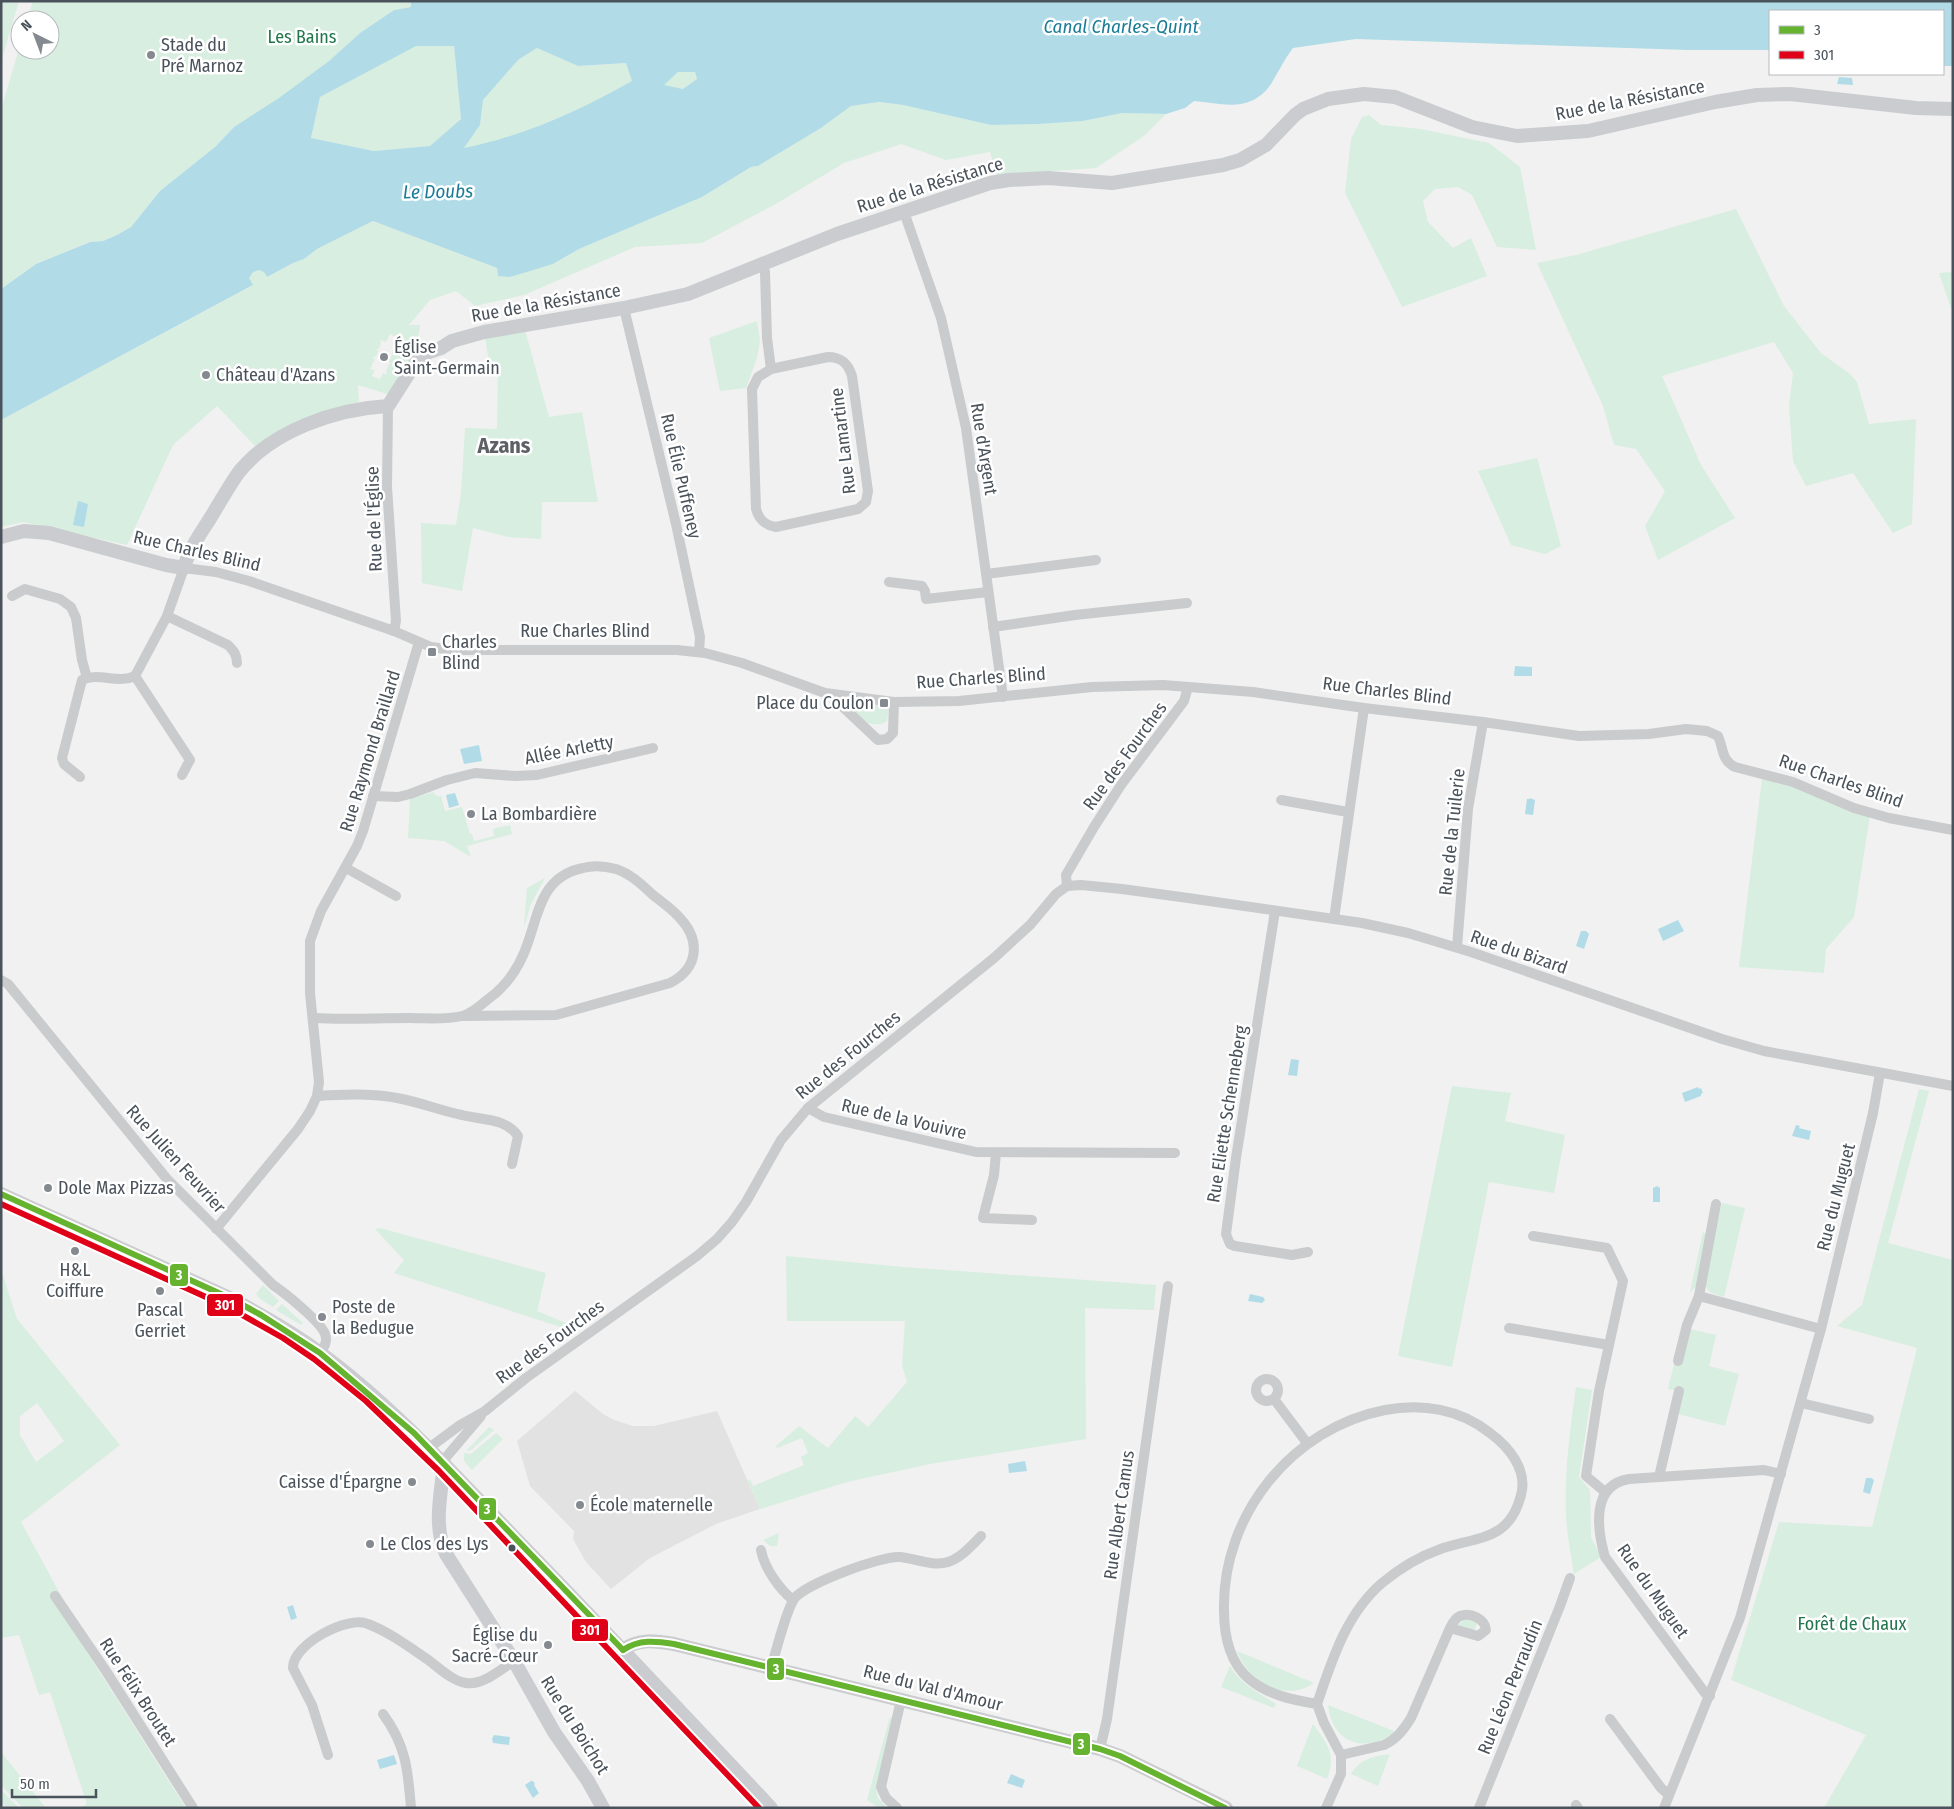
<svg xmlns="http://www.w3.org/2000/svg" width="1954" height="1809" font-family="'Fira Sans Condensed',sans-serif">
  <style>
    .education { fill: #e3e2e2 }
    .green { fill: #d8eee0; fill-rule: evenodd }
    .water { fill: #b1dce7; fill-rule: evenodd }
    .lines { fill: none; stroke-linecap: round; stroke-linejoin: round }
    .street { stroke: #c9cbcc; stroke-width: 10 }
    .secondary { stroke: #cacccf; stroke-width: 14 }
    .bus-1-casing { stroke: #fff; stroke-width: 10 }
    .bus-2-casing { stroke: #fff; stroke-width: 10 }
    .bus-1 { stroke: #65b32e; stroke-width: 6 }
    .bus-2 { stroke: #e00018; stroke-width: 6 }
    .poi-dot { fill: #848a90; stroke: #fff; stroke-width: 2 }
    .bus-dot { fill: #4a535b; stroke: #fff; stroke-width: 2 }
    .labels { text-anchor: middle; stroke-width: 5; stroke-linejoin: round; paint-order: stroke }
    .park-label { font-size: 18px; fill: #21764c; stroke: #fff }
    .poi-label { font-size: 18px; fill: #4a535b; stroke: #fff; text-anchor: start }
    .street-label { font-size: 18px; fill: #4a535b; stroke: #fff }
    .water-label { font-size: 19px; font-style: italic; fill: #1a7c96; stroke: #fff }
    .district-label { font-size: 22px; font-weight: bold; fill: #5d6064; stroke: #fff }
    .line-badge { stroke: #fff; stroke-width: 2 }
    .badge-label { font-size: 14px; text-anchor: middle; font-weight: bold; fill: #fff }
  </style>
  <rect width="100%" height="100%" fill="#f1f1f1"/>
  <!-- education -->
  <path class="education" d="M575,1391L603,1414L614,1420L633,1426H654L717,1411L760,1509L716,1524L650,1558L611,1589L586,1562L573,1539L574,1531L530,1486L517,1441Z"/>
  <!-- green -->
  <g class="green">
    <path d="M1,1H19L1,62Z"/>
    <path d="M33,1H411V7L394,10L360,33L329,61L279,99L234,127L215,147L160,191L131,227L117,235L103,241L89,242L36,264L1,289V110L20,45V50H50V20H27Z"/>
    <path d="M416,45L454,46L461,119L431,146L374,151L311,138L320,97Z"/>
    <path d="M537,48L578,66L626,63L633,82L578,110L511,137L463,149L480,125L483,100L518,60Z"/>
    <path d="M678,72H695L697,79L683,89L663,85Z"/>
    <path d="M879,102L903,105L991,125L1039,124L1083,121L1122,113L1166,114L1144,136L1096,168L997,175L990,152L946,160L901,144L844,163L774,205L702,243L635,247L524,295L475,306L456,291L430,300L409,325H420L415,358L394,390L387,394L358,385L359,402L292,424L256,447L217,406L173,445L127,545L23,522L1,527V420L252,286L249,278L252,272L259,270L265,272L267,277L293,263L304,259L317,249L373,221L497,268L498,276L553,264L579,249L702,197L751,167L758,166L821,128L851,106ZM390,334L398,338L392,353L395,354L392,355L389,362L391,364H389L386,371L387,375L383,373L380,379L372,376L375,370L370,369L375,359L373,358L374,356L376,357L378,351L376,349H379L381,342L380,340L386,342Z"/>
    <path d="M1369,115L1381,125L1421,129L1489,143L1520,167L1536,250L1497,247L1472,195L1458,187L1435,189L1423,201L1428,222L1453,248L1471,238L1487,276L1402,307L1345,193L1351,139L1362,117Z"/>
    <path d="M1736,209L1784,306L1821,353L1850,374L1857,382L1869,424L1916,419L1912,524L1893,533L1853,473L1806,486L1793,461L1789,406L1793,373L1774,342L1662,376L1701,465L1735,518L1658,560L1645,526L1665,491L1636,449L1614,445L1603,406L1537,263L1576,255Z"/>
    <path d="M1953,272V314L1939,273Z"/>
    <path d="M757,321L760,341L757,358L746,388L720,391L709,338Z"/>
    <path d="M525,330L549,417L582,412L598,502H542L541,539L508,537L473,528L462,591L422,583L421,523L456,525L461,493L465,428L497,429L498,370L490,369L485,337Z"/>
    <path d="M1537,458L1561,546L1545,554L1511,545L1478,471Z"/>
    <path d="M850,701L889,706L887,721C873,731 850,717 850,701Z"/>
    <path d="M1762,778L1780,781L1870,816L1854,917L1826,949L1824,973L1739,967Z"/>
    <path d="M433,792L437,796H441L445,811L462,807L470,834H472L474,841L494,836L493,829L510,825L512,834L467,846L471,857L444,841L408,838L410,799Z"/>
    <path d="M545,878L531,904L524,927L527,888Z"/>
    <path d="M1452,1086L1511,1093L1505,1121L1565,1135L1554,1193L1489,1182L1452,1367L1398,1356Z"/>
    <path d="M1919,1089L1929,1091L1888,1243L1953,1260V1808H1824L1866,1735L1731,1680L1779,1522L1872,1527L1917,1348L1837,1326L1862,1305Z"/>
    <path d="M1722,1203L1745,1208L1724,1297C1708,1292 1705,1292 1705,1274Z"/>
    <path d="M380,1228L546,1273L537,1311L580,1329L576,1332L394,1273L404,1260L375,1229Z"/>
    <path d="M1703,1232L1706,1234L1696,1287L1690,1292Z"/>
    <path d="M786,1256L903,1267L1156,1285L1154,1310L1085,1308L1086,1439L930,1464L847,1482L760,1509L748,1481L750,1479L753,1486L804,1465L801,1457L808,1453L802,1438L777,1448L776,1446L799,1426L828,1448L855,1416L868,1427L907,1382L902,1365L905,1321H787Z"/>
    <path d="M1,1269L17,1319L120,1445L21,1522L71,1614L78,1638L186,1808H80L87,1804L50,1692L39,1695L19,1635L1,1638ZM37,1403L64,1441L36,1462L20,1435V1416Z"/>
    <path d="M263,1285L279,1301L273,1307L260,1299L256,1294Z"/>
    <path d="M282,1304L303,1323L301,1325L276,1310Z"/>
    <path d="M1689,1329L1716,1335L1709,1366L1739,1374L1725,1426L1678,1414L1683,1392L1668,1389L1675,1360Z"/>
    <path d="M1576,1387L1592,1390L1579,1477L1590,1490L1591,1537L1601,1557L1574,1574C1571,1555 1567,1536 1566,1517C1564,1474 1570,1430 1576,1387Z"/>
    <path d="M489,1427L494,1430L471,1450L466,1451Z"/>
    <path d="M496,1433L503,1439L472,1470L464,1461V1453L471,1454Z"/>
    <path d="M779,1533L777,1546H770L763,1540Z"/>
    <path d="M1472,1619L1477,1623L1475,1629L1472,1630L1458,1625L1464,1620Z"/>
    <path d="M1237,1651L1314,1683C1285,1703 1248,1682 1237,1651Z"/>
    <path d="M1230,1666C1241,1685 1259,1693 1276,1704L1274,1708L1221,1687Z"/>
    <path d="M1328,1705L1394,1731V1733C1364,1754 1332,1743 1328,1705Z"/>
    <path d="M890,1717L892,1719L876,1788L878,1798L887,1808H879L867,1800Z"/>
    <path d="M1313,1724C1327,1743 1337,1755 1327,1779L1297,1766Z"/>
    <path d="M1,1752L46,1808H23L1,1785Z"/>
    <path d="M1390,1754L1378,1786L1351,1774C1360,1759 1374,1756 1390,1754Z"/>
    <path d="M1,1790L19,1808H10L1,1804Z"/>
  </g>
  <!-- water -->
  <g class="water">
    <path d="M411,1H1953V66H1943V11H1770V50H1687L1356,39L1293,48C1284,60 1279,71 1271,84C1251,113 1224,104 1194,101L1185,108L1166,114L1122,113L1083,121L1039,124L991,125L903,105L879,102L851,106L821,128L758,166L751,167L702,197L579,249L553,264L510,277L498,276L497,268L373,221L317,249L304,259L293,263L267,277L264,272L259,270L253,272L249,278L253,285L1,420V289L36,264L90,242L103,241L117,235L131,227L160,191L215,147L234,127L279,98L329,61L360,33L394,10L411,7ZM416,46H454L461,119L430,146L374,151L311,138L320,97ZM537,48L578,66L626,63L632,81C579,111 524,136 464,148L480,125L483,100L518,60ZM678,72H695L697,79L683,89L664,85Z"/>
    <path d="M1839,77L1852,78L1853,85L1837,84Z"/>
    <path d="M78,501L88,504L84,527L73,525Z"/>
    <path d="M1515,666L1532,667V676H1514Z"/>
    <path d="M479,745L482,761L464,764L460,749Z"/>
    <path d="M455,793L459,805L449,808L446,795Z"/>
    <path d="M1530,798L1535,800L1533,815L1525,814L1527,799H1529Z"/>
    <path d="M1678,920L1684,931L1663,941L1658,929Z"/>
    <path d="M1581,931H1586L1589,934L1584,949L1576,946Z"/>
    <path d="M1291,1059L1299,1060L1297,1076L1288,1075Z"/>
    <path d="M1698,1087L1699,1089L1701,1088L1703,1093L1701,1094V1096L1685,1102L1682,1093Z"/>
    <path d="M1796,1125L1800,1126L1799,1128L1811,1131L1809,1140L1792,1136Z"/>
    <path d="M1657,1186L1660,1188V1202H1653V1188Z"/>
    <path d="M1250,1294L1263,1297L1265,1300L1262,1303L1248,1301Z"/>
    <path d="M1025,1461L1027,1471L1009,1473L1008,1464Z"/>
    <path d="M1866,1478H1871L1874,1480L1870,1494L1863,1492Z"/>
    <path d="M293,1605L297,1618L291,1620L287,1607Z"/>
    <path d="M494,1735L510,1737L509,1745L493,1743L492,1739Z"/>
    <path d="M394,1755L397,1764L380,1769L377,1760Z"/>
    <path d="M1011,1774L1025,1780L1022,1788L1007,1783Z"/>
    <path d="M531,1781H533L535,1784L534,1785L539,1793L533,1798L525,1785Z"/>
  </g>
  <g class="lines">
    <!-- street -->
    <g class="street">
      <path d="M904,212L941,318L966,428L1003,697"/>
      <path d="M762,265L765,272L767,338L771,369L758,377L752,389L756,509C759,520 765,525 776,527L858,509L866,502L868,491L852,376C848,363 841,357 828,357L771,369"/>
      <path d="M624,308L676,524L700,637L699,652"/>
      <path d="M388,406L387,487L396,621L394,631"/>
      <path d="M986,574L1096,560"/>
      <path d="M889,582L922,586L925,591L926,599L988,592"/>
      <path d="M12,596L25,589L60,599L71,607L76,618L82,660L87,678"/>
      <path d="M167,616L228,645C234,651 237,655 237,663"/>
      <path d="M993,627L1075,615L1187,603"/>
      <path d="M135,676L190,760L182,775"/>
      <path d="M840,696L843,707L878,740L887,739L893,733L894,702"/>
      <path d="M80,777L64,764L62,758L82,680C98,672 118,684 135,676L167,616L184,568L216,572L249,581L394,631L431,647L453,650H677L705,653L742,663L825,693L894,702L959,701L1092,687L1163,685L1253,692L1364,708L1483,722L1579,736L1649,734L1686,729L1707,731L1718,736C1724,749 1721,760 1735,767L1793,782L1854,808L1889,818L1953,830"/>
      <path d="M373,796L398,797L410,794L447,780L475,773L515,776L537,775L653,748"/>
      <path d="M1281,800L1348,812"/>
      <path d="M346,868L396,896"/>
      <path d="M1067,886L1081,885L1122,889L1188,898L1362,923L1408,933L1471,952L1722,1039L1764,1051L1953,1086"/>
      <path d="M1275,911L1236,1158L1226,1234L1230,1244L1235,1246L1292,1255L1308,1252"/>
      <path d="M1334,919L1364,708"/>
      <path d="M1457,947L1468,809L1483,722"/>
      <path d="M1,980L8,984L167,1179L273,1285C285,1293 321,1322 325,1334C328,1342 324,1347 320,1353"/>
      <path d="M314,1018C345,1020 377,1018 409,1018C426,1018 445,1020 462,1016C471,1014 480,1006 487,1000C504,988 516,972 524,953C539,918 538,877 583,868C594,865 605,866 616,869C631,874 642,885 653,895C662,902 672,909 679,917C701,940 699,968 670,983L556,1015L463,1016"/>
      <path d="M317,1096C346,1094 374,1093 402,1099C422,1103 442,1111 462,1115C482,1120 506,1118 518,1136L512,1164"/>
      <path d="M808,1108L824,1117L976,1152L1175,1153"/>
      <path d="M996,1153L994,1175L983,1218L1032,1220"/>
      <path d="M1716,1204L1699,1296L1821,1329"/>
      <path d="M216,1229L298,1129L310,1111L317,1096L319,1082L310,993V941L321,911L357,846L363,831L419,642"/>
      <path d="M1533,1236L1607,1248L1623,1281L1599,1391L1586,1476L1605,1492"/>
      <path d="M1509,1328L1609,1345"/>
      <path d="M1678,1361L1687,1325L1699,1296"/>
      <circle cx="1267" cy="1390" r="11"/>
      <path d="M1274,1399L1307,1443"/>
      <path d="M1801,1403L1869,1419"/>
      <path d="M429,1448L460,1425L485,1411L526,1378L697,1256L717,1239L732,1222L746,1202L781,1140L808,1108L994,958L1030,925L1056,894L1067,886L1066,875L1094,827L1121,785L1184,701L1188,687"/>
      <path d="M442,1462L481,1416"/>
      <path d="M1659,1477L1679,1391"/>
      <path d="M761,1550C764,1567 779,1589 793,1600"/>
      <path d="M55,1596L106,1671L193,1808"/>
      <path d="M771,1667C777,1650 785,1613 794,1599C804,1584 881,1556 899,1557C915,1558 932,1567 948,1562C961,1558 971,1546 981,1536"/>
      <path d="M1710,1696L1705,1693L1605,1557C1597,1529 1591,1485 1629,1479L1764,1470L1781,1474"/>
      <path d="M1317,1704C1293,1700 1267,1695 1248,1678C1229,1661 1224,1635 1224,1610C1222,1515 1292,1428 1385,1410C1422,1403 1460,1409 1490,1433C1509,1447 1528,1470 1521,1495C1509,1543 1475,1536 1438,1550C1418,1557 1399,1569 1382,1583C1346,1614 1332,1660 1317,1704L1324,1723L1341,1755V1774L1326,1808"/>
      <path d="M383,1714C406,1745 408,1770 411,1808"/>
      <path d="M1610,1719L1661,1788L1669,1795"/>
      <path d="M1100,1749L1107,1719L1168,1286"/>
      <path d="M328,1755L312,1705L293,1668C292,1645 347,1615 368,1624C389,1632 408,1646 427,1659C438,1667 452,1681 466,1683C482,1686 501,1669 514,1661"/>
      <path d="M1341,1755L1384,1745C1397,1739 1404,1729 1411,1718L1450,1628C1452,1624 1455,1618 1460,1616C1471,1612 1485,1619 1486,1630L1478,1636L1450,1628"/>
      <path d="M1576,1805L1578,1808"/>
      <path d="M897,1808L886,1798L881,1787L901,1700"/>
      <path d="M1479,1808L1560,1606L1570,1578"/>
      <path d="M1664,1808L1740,1618L1821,1329L1873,1113L1880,1073"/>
    </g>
    <!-- secondary -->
    <g class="secondary">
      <path d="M1,537L24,531L49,533L166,565L184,568C189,549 201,533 211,517C220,502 229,486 239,472C273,430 336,409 388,406L418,359L429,352L441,348L452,341L484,332L624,308L688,294L837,234L990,183L1009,180L1048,178L1112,183L1223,165L1240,160L1266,145L1295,115L1303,109L1328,99L1364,94L1395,97L1472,127L1517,136L1588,131L1715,102L1757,95L1790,94L1916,108L1953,109"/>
      <path d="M1,1194L232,1299C261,1315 292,1332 319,1352C392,1405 453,1474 516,1539C602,1627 686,1717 771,1808"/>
      <path d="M444,1464C441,1494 433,1526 446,1554L514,1661L554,1732L588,1781L603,1808"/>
      <path d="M623,1650C638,1638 656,1641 674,1644L1100,1749L1120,1756L1226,1808"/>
    </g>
    <!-- bus-1 casing -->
    <g class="bus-1-casing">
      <g id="bus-1">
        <path d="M1,1194L232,1299L261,1315L320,1353L414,1433L623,1650"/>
        <path d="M623,1650C639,1639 656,1641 674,1644L1100,1749L1120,1756L1225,1808"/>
      </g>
    </g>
    <!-- bus-2 casing -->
    <g class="bus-2-casing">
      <path id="bus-2" d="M1,1204L228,1307L283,1338L314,1359L366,1401L439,1471L759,1808"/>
    </g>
    <!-- bus-1 -->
    <use href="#bus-1" class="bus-1"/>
    <!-- bus-2 -->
    <use href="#bus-2" class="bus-2"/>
  </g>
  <!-- markers -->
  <g class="poi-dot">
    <circle cx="151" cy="55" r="5"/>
    <circle cx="384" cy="357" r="5"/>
    <circle cx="206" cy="375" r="5"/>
    <rect x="427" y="647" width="10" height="10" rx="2.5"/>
    <rect x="879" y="698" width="10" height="10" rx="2.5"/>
    <circle cx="471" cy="814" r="5"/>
    <circle cx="48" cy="1188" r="5"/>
    <circle cx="75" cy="1251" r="5"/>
    <circle cx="160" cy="1291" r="5"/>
    <circle cx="322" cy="1317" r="5"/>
    <circle cx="412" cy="1482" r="5"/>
    <circle cx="580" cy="1505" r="5"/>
    <circle cx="370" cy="1544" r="5"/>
    <circle cx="548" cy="1645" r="5"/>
  </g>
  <circle class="bus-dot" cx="512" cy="1548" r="4.5"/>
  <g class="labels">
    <!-- park labels -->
    <g class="park-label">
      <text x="302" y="43">Les Bains</text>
      <text x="1852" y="1630">Forêt de Chaux</text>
    </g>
    <!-- poi labels -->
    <g class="poi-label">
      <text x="161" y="51">Stade du<tspan x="161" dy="21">Pré Marnoz</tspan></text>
      <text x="394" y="353">Église<tspan x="394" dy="21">Saint-Germain</tspan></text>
      <text x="216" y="381">Château d'Azans</text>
      <text x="442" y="648">Charles<tspan x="442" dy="21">Blind</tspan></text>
      <text x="874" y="709" text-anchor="end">Place du Coulon</text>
      <text x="481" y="820">La Bombardière</text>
      <text x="58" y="1194">Dole Max Pizzas</text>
      <text x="75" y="1276" text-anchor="middle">H&amp;L<tspan x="75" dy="21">Coiffure</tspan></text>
      <text x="332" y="1313">Poste de<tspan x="332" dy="21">la Bedugue</tspan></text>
      <text x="160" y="1316" text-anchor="middle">Pascal<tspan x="160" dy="21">Gerriet</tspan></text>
      <text x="402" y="1488" text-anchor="end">Caisse d'Épargne</text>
      <text x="590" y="1511">École maternelle</text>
      <text x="380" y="1550">Le Clos des Lys</text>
      <text x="538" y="1641" text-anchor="end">Église du<tspan x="538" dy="21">Sacré-Cœur</tspan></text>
    </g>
    <!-- street labels -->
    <g class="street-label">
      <text transform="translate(1630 100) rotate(-11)" y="6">Rue de la Résistance</text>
      <text transform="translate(930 185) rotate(-17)" y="6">Rue de la Résistance</text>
      <text transform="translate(546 303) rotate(-10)" y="6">Rue de la Résistance</text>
      <text transform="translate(843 441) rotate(-97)" y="6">Rue Lamartine</text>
      <text transform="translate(984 449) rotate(81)" y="6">Rue d'Argent</text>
      <text transform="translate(681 476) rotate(77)" y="6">Rue Élie Puffeney</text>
      <text transform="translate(374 519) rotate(-92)" y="6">Rue de l'Église</text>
      <text transform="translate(197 551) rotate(13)" y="6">Rue Charles Blind</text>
      <text x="585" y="637">Rue Charles Blind</text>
      <text transform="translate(981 678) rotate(-4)" y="6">Rue Charles Blind</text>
      <text transform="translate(1387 691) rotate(7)" y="6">Rue Charles Blind</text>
      <text transform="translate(569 750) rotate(-11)" y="6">Allée Arletty</text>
      <text transform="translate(370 751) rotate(-73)" y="6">Rue Raymond Braillard</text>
      <text transform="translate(1125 756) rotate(-54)" y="6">Rue des Fourches</text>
      <text transform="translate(1841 781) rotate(19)" y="6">Rue Charles Blind</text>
      <text transform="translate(1452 832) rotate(-84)" y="6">Rue de la Tuilerie</text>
      <text transform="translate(1519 952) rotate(19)" y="6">Rue du Bizard</text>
      <text transform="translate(848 1055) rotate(-39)" y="6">Rue des Fourches</text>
      <text transform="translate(1227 1114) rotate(-81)" y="6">Rue Eliette Schenneberg</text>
      <text transform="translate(904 1119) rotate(13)" y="6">Rue de la Vouivre</text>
      <text transform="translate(176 1159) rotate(48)" y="6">Rue Julien Feuvrier</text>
      <text transform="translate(1836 1197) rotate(-76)" y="6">Rue du Muguet</text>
      <text transform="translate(550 1342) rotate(-36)" y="6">Rue des Fourches</text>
      <text transform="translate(1119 1515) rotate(-82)" y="6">Rue Albert Camus</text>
      <text transform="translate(1653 1591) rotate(55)" y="6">Rue du Muguet</text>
      <text transform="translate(1510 1687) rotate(-68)" y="6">Rue Léon Perraudin</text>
      <text transform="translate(933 1688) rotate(14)" y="6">Rue du Val d'Amour</text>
      <text transform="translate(138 1692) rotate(57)" y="6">Rue Félix Broutet</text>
      <text transform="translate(575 1725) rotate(58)" y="6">Rue du Boichot</text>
    </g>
    <!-- water labels -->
    <g class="water-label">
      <text x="1121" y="33">Canal Charles-Quint</text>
      <text transform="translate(438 191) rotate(-1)" y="7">Le Doubs</text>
    </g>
    <!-- district labels -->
    <g class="district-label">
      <text x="504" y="453">Azans</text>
    </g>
  </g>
  <g class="line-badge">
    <rect x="169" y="1263" width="20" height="24" rx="5" fill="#65b32e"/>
    <rect x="206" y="1293" width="38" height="24" rx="5" fill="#e00018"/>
    <rect x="478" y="1497" width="19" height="24" rx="5" fill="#65b32e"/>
    <rect x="571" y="1618" width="38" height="24" rx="5" fill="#e00018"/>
    <rect x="766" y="1657" width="19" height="24" rx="5" fill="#65b32e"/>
    <rect x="1072" y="1732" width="19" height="24" rx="5" fill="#65b32e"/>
  </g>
  <g class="badge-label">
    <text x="179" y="1280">3</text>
    <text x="225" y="1310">301</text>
    <text x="487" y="1514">3</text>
    <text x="590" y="1635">301</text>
    <text x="776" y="1674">3</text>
    <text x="1081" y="1749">3</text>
  </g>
  <!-- border -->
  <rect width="1954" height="1809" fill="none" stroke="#4a535b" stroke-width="5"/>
  <!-- legend -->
  <rect x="1769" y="10" width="175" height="65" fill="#ffffff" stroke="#b7babd"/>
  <rect x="1779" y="26" width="25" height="8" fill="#65b32e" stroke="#b7babd"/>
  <text x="1814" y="35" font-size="15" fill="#4a535b">3</text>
  <rect x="1779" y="51" width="25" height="8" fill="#e00018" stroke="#b7babd"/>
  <text x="1814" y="60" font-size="15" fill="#4a535b">301</text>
  <!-- north arrow -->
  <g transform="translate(35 35) rotate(318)"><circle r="24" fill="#ffffff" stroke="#b7babd"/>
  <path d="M0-4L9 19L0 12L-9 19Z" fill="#848a90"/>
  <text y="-8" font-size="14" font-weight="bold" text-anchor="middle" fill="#4a535b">N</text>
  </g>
  <!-- scale -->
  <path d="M12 1789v8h84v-8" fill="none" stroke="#4a535b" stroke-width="2.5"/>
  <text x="20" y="1789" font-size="15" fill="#4a535b" stroke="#ffffff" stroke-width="4" paint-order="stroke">50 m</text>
</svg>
